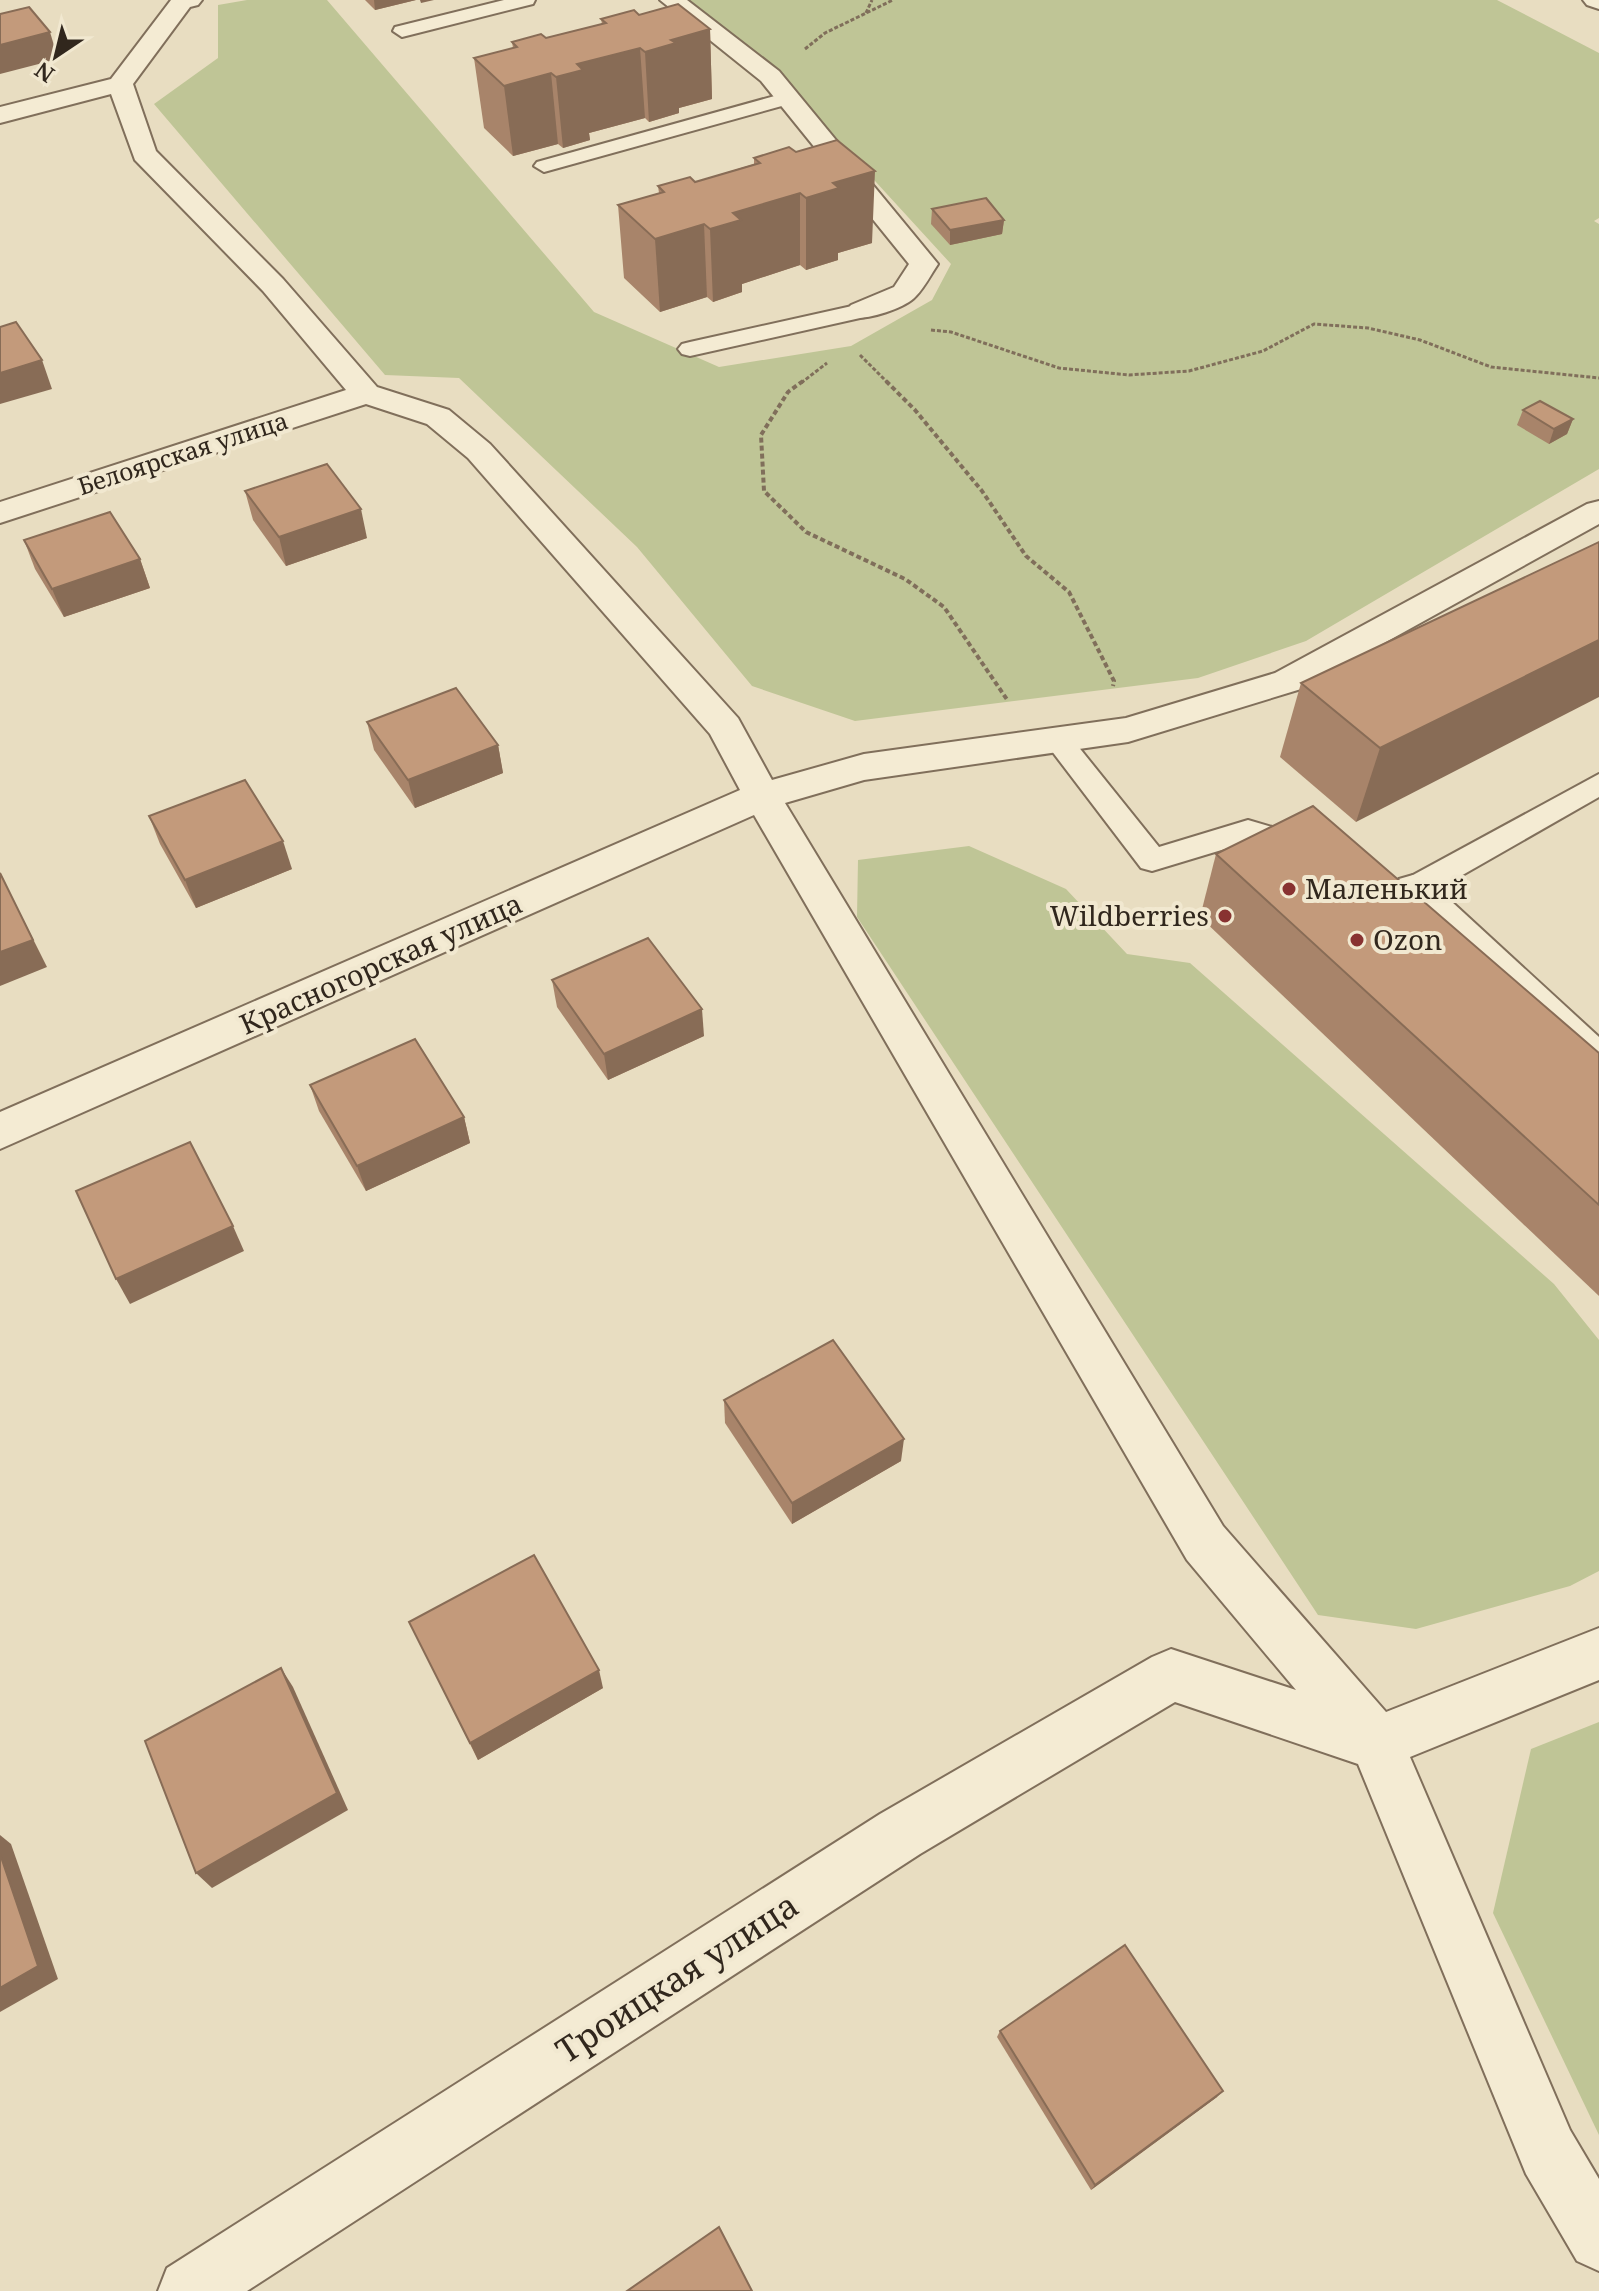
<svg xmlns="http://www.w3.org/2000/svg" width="1599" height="2291" font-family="'Noto Serif',serif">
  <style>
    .green { fill: #bfc596 }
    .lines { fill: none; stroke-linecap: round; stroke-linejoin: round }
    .service-casing { stroke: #806f5b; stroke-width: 4 }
    .minor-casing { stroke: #806f5b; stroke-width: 4 }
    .tertiary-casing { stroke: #806f5b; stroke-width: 4 }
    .path-far1 { stroke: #806f5b; stroke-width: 3; stroke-dasharray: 4 2; stroke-linecap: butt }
    .path { stroke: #806f5b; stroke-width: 4; stroke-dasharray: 5 3; stroke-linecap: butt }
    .service { fill: #f4ebd3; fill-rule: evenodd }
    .minor { fill: #f4ebd3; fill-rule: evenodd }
    .tertiary { fill: #f4ebd3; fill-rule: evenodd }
    .wall { fill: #a8846a }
    .shaded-wall { fill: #886c56 }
    .building { fill: #c39a7b; stroke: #886c56; stroke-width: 2 }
    .poi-dot { fill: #883231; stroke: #f1e8d0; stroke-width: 3 }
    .labels { text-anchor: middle; stroke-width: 8; stroke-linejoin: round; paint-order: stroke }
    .far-street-label { font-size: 24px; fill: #31271d; stroke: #f1e8d0 }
    .poi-label { font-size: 28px; fill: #31271d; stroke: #f1e8d0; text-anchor: start }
    .street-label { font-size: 28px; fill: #31271d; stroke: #f1e8d0 }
    .near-street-label { font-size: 34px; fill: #31271d; stroke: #f1e8d0 }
  </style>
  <rect width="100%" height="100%" fill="#e8ddc1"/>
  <!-- green -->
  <g class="green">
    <path d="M247,0H327L594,312L719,367L851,346L932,300L951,264L778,75L682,0H1497L1599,53V218L1594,221L1599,224V469L1306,641L1198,678L855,721L752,686L637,547L459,378L385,375L154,104L218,58V5Z"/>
    <path d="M969,846L1066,889L1127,954L1190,963L1554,1284L1599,1340V1571L1570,1586L1416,1629L1318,1615L857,917L858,860Z"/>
    <path d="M1599,1722V2135L1493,1913L1531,1749Z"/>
  </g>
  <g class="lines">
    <!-- service casing -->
    <g class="service-casing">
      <g id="service">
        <path d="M504,0H535L533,4L402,37L393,31L395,27Z"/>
        <path d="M789,92L799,98L796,102L544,172L534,166L537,162Z"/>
        <path d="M861,304L869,306L872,311L869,316L690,356L682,354L678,349L682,344L690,342Z"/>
        <path d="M1059,732L1069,735L1159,847L1248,820L1313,839L1317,847L1313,855L1302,858L1248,842L1152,871L1141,868L1045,742L1049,735Z"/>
        <path d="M1599,774V797L1424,897L1413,900L1402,897L1398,889L1402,881Z"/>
      </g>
    </g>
    <!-- minor casing -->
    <g class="minor-casing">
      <g id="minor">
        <path d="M171,0H202L198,5L190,7L133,84L156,151L283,279L377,387L449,410L490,444L738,718L772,780L864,754L1126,718L1275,673L1587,504L1599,501V524L1301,689L1128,742L864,780L785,803L1223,1526L1386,1712L1599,1628V1680L1410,1757L1570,2130L1599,2179V2271L1577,2261L1526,2174L1358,1764L1175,1702L920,1854L247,2291H158L167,2268L880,1814L1152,1657L1171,1649L1296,1690L1187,1560L754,815L0,1149V1112L740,790L710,734L468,458L427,424L366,404L0,523V502L346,390L263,291L135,160L111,94L0,123V107L111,79Z"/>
        <path d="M660,0H687L779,71L938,264C931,274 925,287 916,296C906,308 866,321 851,317L846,311L851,305L894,287L909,264L761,81Z"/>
        <path d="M1413,875L1427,879L1599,1037V1080L1584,1075L1399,899L1393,889L1399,879Z"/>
      </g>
    </g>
    <!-- tertiary casing -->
    <g class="tertiary-casing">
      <path id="tertiary" d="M1583,0H1599V9L1587,5Z"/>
    </g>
    <!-- path-far1 -->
    <g class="path-far1">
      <path d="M866,13L872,0"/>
      <path d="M805,49L825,33L893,0"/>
      <path d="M931,330L951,332L1059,368L1129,375L1189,371L1263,351L1314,324L1368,328L1420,340L1491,367L1599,378"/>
      <path d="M860,355L888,383"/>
      <path d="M801,383L827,363"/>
    </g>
    <!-- path -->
    <g class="path">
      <path d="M803,381L788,392L761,435L764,491L806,532L905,579L944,607L1008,701"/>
      <path d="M886,381L915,410L982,491L1026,556L1069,592L1114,681L1113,686"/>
    </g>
    <!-- service -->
    <use href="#service" class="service"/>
    <!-- minor -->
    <use href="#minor" class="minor"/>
    <!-- tertiary -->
    <use href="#tertiary" class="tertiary"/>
  </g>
  <!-- wall -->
  <g class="wall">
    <path d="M365,0H416L375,10Z"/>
    <path d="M639,15L710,29L712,99L679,108V113L649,122L645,118L589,133L590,140L563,148L558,144L513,156L484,128L474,58L513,48L512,42L546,38L602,24L601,19Z"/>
    <path d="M754,158L872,243L838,253V260L806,270L800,265L742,284V292L713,302L707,297L660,312L624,278L618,205L659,193L658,186L695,182L754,164Z"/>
    <path d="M932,209L1004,220L1002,234L950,245L931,224Z"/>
    <path d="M1523,410L1573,419L1567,434L1549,444L1517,425Z"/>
    <path d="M245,491L367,538L286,566L253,520Z"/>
    <path d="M24,540L140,559L150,588L64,617L35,569Z"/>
    <path d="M1599,542L1356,822L1280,757L1301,683Z"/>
    <path d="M367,722L498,745L503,773L415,808L374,750Z"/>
    <path d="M149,816L292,869L196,908L160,844Z"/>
    <path d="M1216,854L1599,1053V1296L1200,917Z"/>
    <path d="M552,980L704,1036L608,1080L557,1007Z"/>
    <path d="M310,1085L464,1117L470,1143L366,1191L319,1111Z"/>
    <path d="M724,1400L901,1461L792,1524L725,1423Z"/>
    <path d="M409,1622L603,1688L478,1760Z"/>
    <path d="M1000,2031L1217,2097L1091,2190L997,2037Z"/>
  </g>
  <!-- shaded-wall -->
  <g class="shaded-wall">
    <path d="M374,0H416L375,10Z"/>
    <path d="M420,0H434L421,3Z"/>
    <path d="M710,29L712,99L679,108V113L649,122L645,52L671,40Z"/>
    <path d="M50,32L58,59L0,74V45Z"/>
    <path d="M640,48L645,118L589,133L590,140L563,148L556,77L577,64Z"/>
    <path d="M551,73L558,144L513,156L504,86Z"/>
    <path d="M875,171L872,243L838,253V260L806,270V198L833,183Z"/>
    <path d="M800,193V265L742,284V292L713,302L710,229L733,213Z"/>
    <path d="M1004,220L1002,234L950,245V230Z"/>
    <path d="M704,224L707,297L660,312L655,239Z"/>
    <path d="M42,360L52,389L0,404V373Z"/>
    <path d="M1573,419L1567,434L1549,444L1554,429Z"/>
    <path d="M361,509L367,538L286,566L279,537Z"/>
    <path d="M140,559L150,588L64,617L52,589Z"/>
    <path d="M1599,640V697L1356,822L1380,748Z"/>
    <path d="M498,745L503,773L415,808L408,780Z"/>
    <path d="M283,841L292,869L196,908L185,880Z"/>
    <path d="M0,873L47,967L0,986Z"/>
    <path d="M702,1009L704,1036L608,1080L604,1054Z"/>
    <path d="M464,1117L470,1143L366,1191L357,1166Z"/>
    <path d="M233,1226L244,1251L130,1304L116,1279Z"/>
    <path d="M904,1439L901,1461L792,1524V1503Z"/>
    <path d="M281,1668L293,1687L348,1810L212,1888L196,1873Z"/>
    <path d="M599,1670L603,1688L478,1760L470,1743Z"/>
    <path d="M0,1835L11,1844L58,1979L0,2012Z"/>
    <path d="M1223,2091L1217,2097L1091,2190L1095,2185Z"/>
  </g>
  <!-- building -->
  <g class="building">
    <path d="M678,4L710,29L671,40L676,43L645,52L640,48L577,64L583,70L556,77L551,73L504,86L474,58L517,47L512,42L541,34L546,38L606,23L601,19L634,10L639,15Z"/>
    <path d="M29,7L50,32L0,45V14Z"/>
    <path d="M837,140L875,171L833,183L839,188L806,198L800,193L733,213L741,220L710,229L704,224L655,239L618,205L664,192L658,186L690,177L695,182L760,163L754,158L789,147L796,152Z"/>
    <path d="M986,198L1004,220L950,230L932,209Z"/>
    <path d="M16,322L42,360L0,373V327Z"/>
    <path d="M1540,401L1573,419L1554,429L1523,410Z"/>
    <path d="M327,464L361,509L279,537L245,491Z"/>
    <path d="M110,512L140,559L52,589L24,540Z"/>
    <path d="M1599,542V640L1380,748L1301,683Z"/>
    <path d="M456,688L498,745L408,780L367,722Z"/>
    <path d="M245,780L283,841L185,880L149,816Z"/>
    <path d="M1313,806L1599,1053V1205L1216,854Z"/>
    <path d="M0,873L33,940L0,952Z"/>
    <path d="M648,938L702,1009L604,1054L552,980Z"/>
    <path d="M415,1039L464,1117L357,1166L310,1085Z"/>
    <path d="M190,1142L233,1226L116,1279L76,1191Z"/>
    <path d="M833,1340L904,1439L792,1503L724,1400Z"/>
    <path d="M534,1555L599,1670L470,1743L409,1622Z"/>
    <path d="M281,1668L337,1793L196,1873L145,1741Z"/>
    <path d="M0,1854L38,1966L0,1988Z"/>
    <path d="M1125,1945L1223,2091L1095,2185L1000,2031Z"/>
    <path d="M719,2227L752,2291H627Z"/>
  </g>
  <!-- markers -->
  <g class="poi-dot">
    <circle cx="1289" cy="889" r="8"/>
    <circle cx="1225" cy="916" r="8"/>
    <circle cx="1357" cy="940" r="8"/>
  </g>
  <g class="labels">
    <!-- far-street labels -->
    <g class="far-street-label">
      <text transform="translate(183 454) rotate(-18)" y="8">Белоярская улица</text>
    </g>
    <!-- poi labels -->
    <g class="poi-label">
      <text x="1305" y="899">Маленький</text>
      <text x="1209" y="926" text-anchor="end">Wildberries</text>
      <text x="1373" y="950">Ozon</text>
    </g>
    <!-- street labels -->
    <g class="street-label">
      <text transform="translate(381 964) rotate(-24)" y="10">Красногорская улица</text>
    </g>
    <!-- near-street labels -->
    <g class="near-street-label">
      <text transform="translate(677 1978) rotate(-33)" y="12">Троицкая улица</text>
    </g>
  </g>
  <!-- north arrow -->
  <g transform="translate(56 56) rotate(215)" stroke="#f1e8d0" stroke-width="6" paint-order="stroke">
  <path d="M0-6L14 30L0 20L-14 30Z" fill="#31271d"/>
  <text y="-12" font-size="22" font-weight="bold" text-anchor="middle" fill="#31271d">N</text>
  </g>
</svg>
